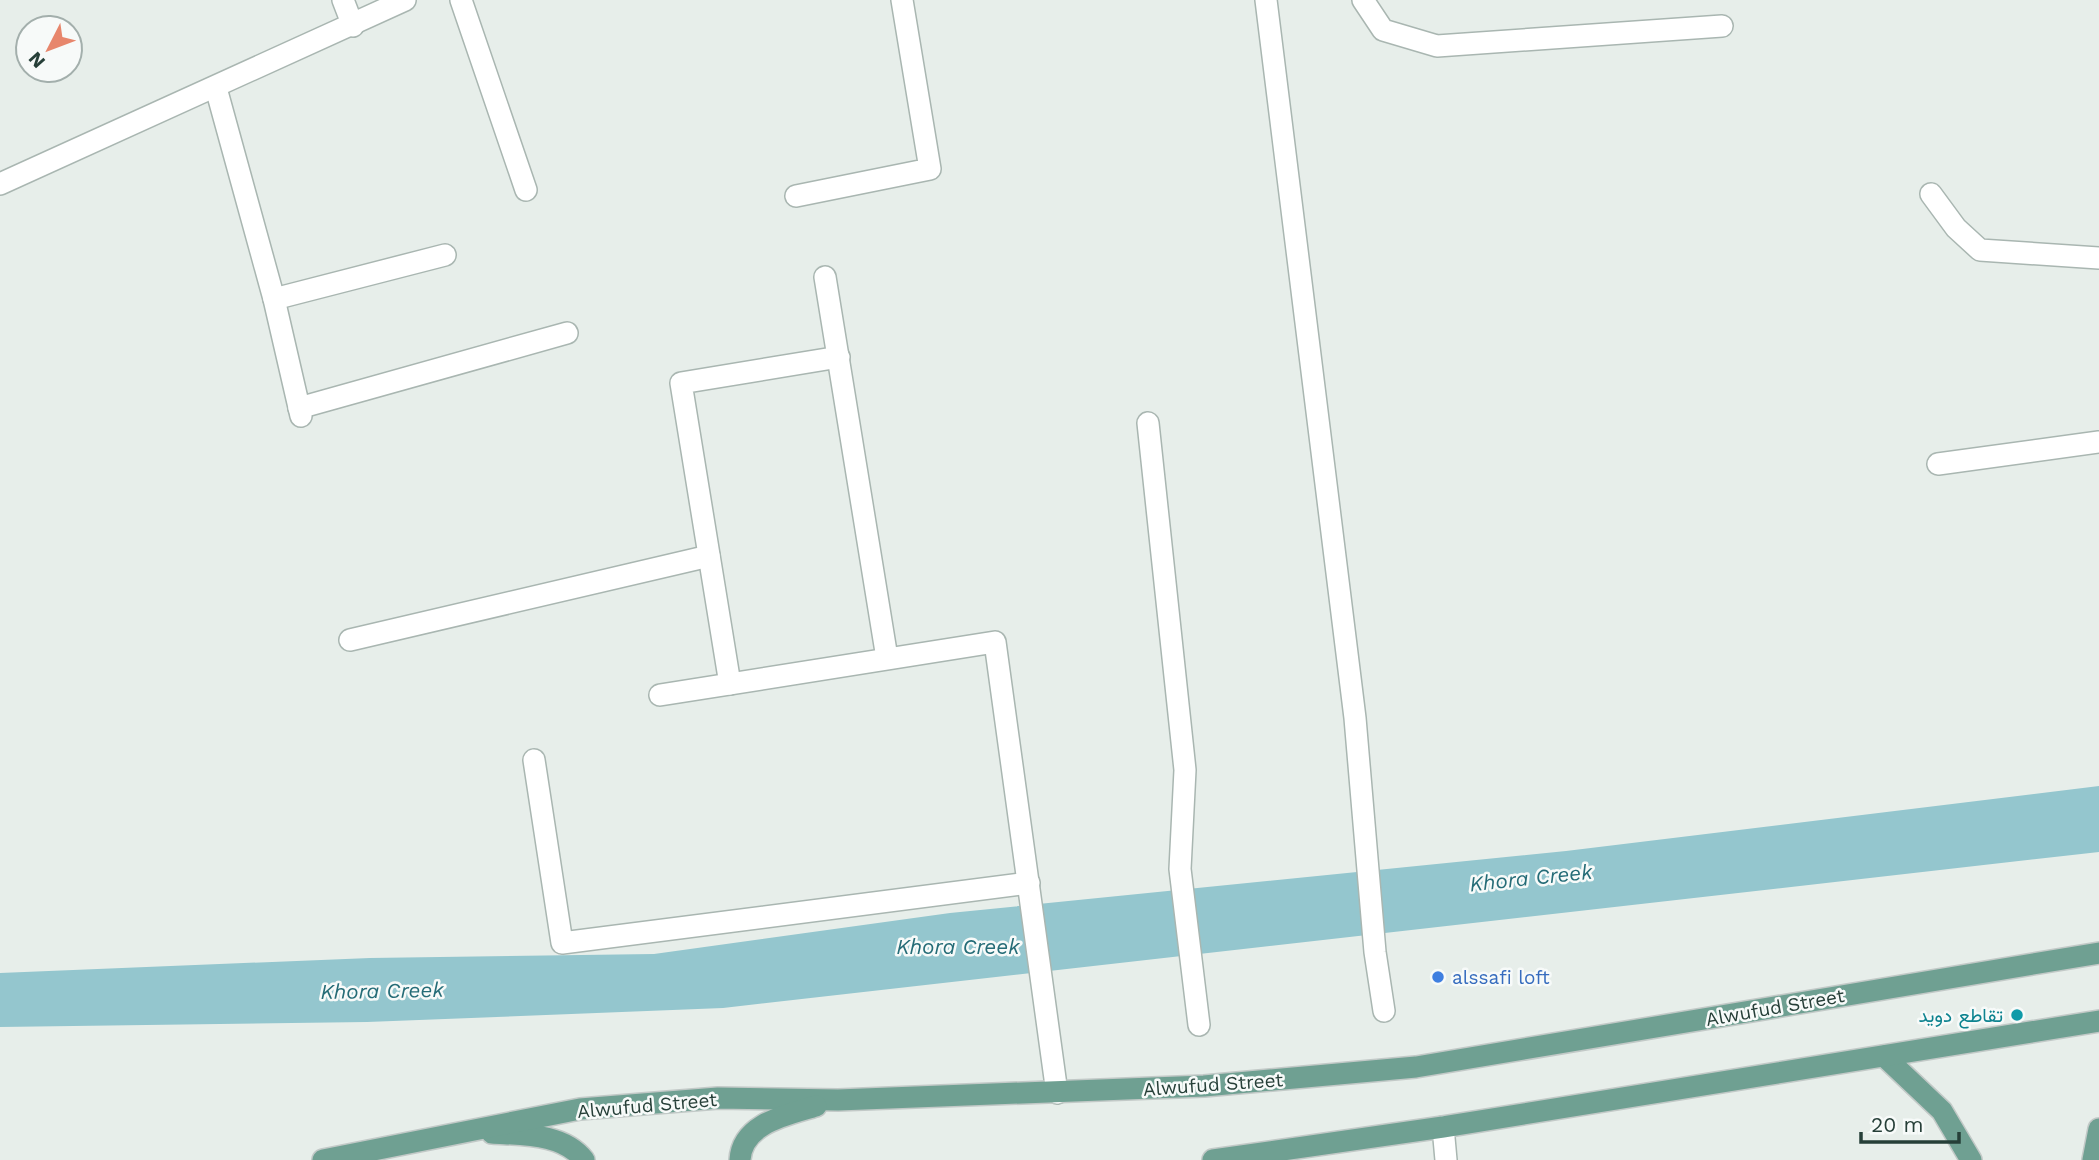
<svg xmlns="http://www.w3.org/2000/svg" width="2099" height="1160" font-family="'Work Sans',Vazirmatn,sans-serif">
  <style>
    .water { fill: #94c6ce }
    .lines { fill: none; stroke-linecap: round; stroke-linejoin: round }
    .minor-casing { stroke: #a9b6b1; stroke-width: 24 }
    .major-casing { stroke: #c2c9c7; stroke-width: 24 }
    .minor { stroke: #fff; stroke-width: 21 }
    .major { stroke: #6fa092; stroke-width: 21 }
    .shop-dot { fill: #3f7fe0; stroke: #f7faf9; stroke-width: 2.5 }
    .culture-dot { fill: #0f9aa8; stroke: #f7faf9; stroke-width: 2.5 }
    .labels { text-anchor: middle; stroke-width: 5; stroke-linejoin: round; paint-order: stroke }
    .shop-label { font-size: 19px; fill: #366cbe; stroke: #f7faf9; text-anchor: start }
    .street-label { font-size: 19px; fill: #263f38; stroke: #f7faf9 }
    .culture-label { font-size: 19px; fill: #0d838f; stroke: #f7faf9; text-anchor: end }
    .water-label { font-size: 21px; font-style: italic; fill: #256c77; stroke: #f7faf9 }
  </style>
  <rect width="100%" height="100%" fill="#e7eeea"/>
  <!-- water -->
  <path class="water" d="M2099,786V852L723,1008L367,1022L0,1027V973L370,958L654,954L950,913L1566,851Z"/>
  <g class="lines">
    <!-- minor casing -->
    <g class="minor-casing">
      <g id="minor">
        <path d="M343,0L353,26"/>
        <path d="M461,0L526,190"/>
        <path d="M1266,0L1355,718L1375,952L1384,1011"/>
        <path d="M1363,0L1383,30L1437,46L1722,26"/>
        <path d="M216,88L274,299L301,416"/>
        <path d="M0,184L405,0"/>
        <path d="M1931,194L1956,228L1980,250L2099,258"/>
        <path d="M796,196L930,169L902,0"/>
        <path d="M825,277L887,658"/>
        <path d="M274,299L445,255"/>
        <path d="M299,408L567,333"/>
        <path d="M1148,423L1185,770L1180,869L1199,1025"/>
        <path d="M1938,464L2099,442"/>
        <path d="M350,640L709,556"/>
        <path d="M730,684L681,383L839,357"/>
        <path d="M660,695L995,642L1057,1093"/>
        <path d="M534,760L562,943L1029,883"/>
        <path d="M1443,1127L1446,1160"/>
      </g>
    </g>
    <!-- major casing -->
    <g class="major-casing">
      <g id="major">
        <path d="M1884,1056L1942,1111L1971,1160"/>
        <path d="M492,1133C523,1135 563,1133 584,1160"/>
        <path d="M323,1160L580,1109L718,1098L838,1100L1204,1086L1416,1067L2099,953"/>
        <path d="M740,1160C742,1123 787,1115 816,1106"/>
        <path d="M1213,1160L1443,1127L2099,1021"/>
        <path d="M2093,1160L2099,1129"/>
      </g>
    </g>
    <!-- minor -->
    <use href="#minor" class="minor"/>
    <!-- major -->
    <use href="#major" class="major"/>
  </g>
  <!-- markers -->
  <circle class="shop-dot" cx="1438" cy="977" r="7"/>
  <circle class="culture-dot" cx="2017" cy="1015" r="7"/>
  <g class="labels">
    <!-- shop labels -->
    <g class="shop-label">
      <text x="1452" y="984">alssafi loft</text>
    </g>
    <!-- street labels -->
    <g class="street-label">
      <text transform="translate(1775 1007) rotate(-10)" y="7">Alwufud Street</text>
      <text transform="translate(1213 1084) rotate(-4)" y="7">Alwufud Street</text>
      <text transform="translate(647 1105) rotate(-5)" y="7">Alwufud Street</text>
    </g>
    <!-- culture labels -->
    <g class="culture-label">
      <text x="2003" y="1022">تقاطع دويد</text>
    </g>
    <!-- water labels -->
    <g class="water-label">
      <text transform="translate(1531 878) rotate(-6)" y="7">Khora Creek</text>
      <text x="958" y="954">Khora Creek</text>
      <text transform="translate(382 991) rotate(-1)" y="7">Khora Creek</text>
    </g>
  </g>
  <!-- north arrow -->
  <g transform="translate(49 49) rotate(228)"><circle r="33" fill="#f7faf9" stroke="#a3afac" stroke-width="2"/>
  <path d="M0-5L12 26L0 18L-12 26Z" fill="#e7866c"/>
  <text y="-10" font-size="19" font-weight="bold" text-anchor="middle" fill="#263f38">N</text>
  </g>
  <!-- scale -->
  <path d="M1861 1132v10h98v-10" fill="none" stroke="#263f38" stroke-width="3.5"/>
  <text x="1871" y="1132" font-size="21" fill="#263f38" stroke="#f7faf9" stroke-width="5" paint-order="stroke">20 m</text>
</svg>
